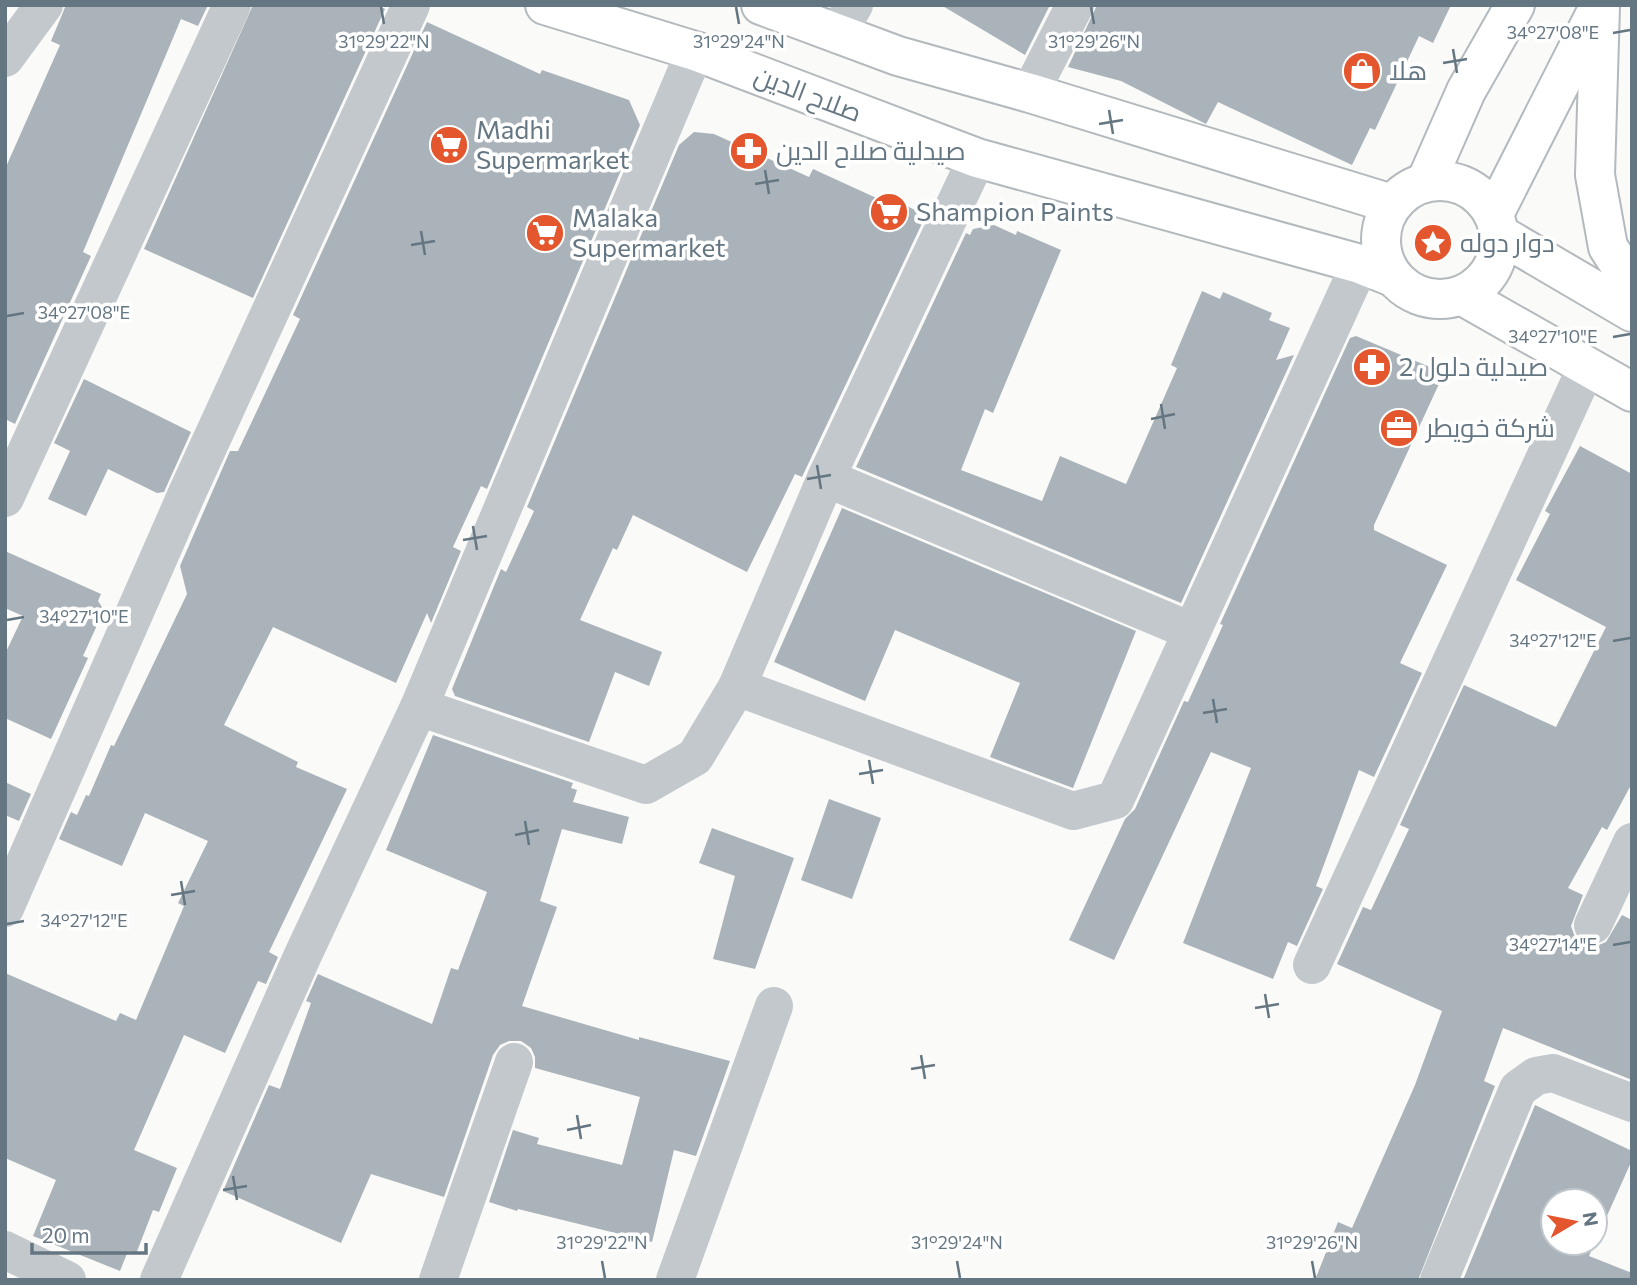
<svg xmlns="http://www.w3.org/2000/svg" width="1637" height="1285" font-family="Commissioner,Cairo,sans-serif">
  <style>
    .building { fill: #aab3b9; fill-rule: evenodd }
    .lines { fill: none; stroke-linecap: round; stroke-linejoin: round }
    .secondary-casing { stroke: #b3babf; stroke-width: 42 }
    .highway-casing { stroke: #b4b9bd; stroke-width: 42 }
    .street { stroke: #c3c8cc; stroke-width: 38 }
    .secondary { stroke: #fff; stroke-width: 38 }
    .highway { stroke: #fff; stroke-width: 38 }
    .ticks { fill: none; stroke: #657683; stroke-width: 2.5 }
    .labels { text-anchor: middle; stroke-width: 7; stroke-linejoin: round; paint-order: stroke }
    .poi-label { font-size: 26px; fill: #657683; stroke: #fff; text-anchor: start }
    .street-label { font-size: 26px; fill: #657683; stroke: #fff }
    .ticks-label { font-size: 18px; text-anchor: middle; fill: #657683; stroke: #fff; stroke-width: 7; stroke-linejoin: round; paint-order: stroke }
  </style>
  <rect width="100%" height="100%" fill="#fafaf8"/>
  <!-- building -->
  <g class="building">
    <path d="M66,5H208L198,26L181,19L83,252L91,256L15,424L5,419V169L60,45L51,41Z"/>
    <path d="M253,5H378L385,9L253,298L144,249Z"/>
    <path d="M941,5H1050L1025,55Z"/>
    <path d="M1097,5H1451L1433,43L1419,36L1375,130L1370,128L1352,165L1218,102L1206,124L1121,81L1068,67Z"/>
    <path d="M427,22L540,74L542,70L629,100L640,125L487,489L481,486L453,547L461,551L431,623L427,613L396,683L273,627L224,725L298,762L296,767L347,789L269,952L278,957L266,984L258,981L225,1053L184,1035L134,1150L177,1168L159,1212L153,1210L136,1254L128,1251L120,1271L33,1236L56,1180L5,1158V973L116,1021L120,1013L136,1020L184,906L178,903L208,841L145,813L122,866L59,839L71,812L77,815L86,795L89,796L111,745L114,746L187,594L180,566L230,451H238L300,319L293,315Z"/>
    <path d="M694,132L714,134L809,177L813,169L883,201L885,196L926,215L802,477L795,474L747,572L633,515L617,550L613,548L580,620L662,652L649,686L615,672L589,742L455,696L452,689L501,569L506,572L534,511L527,507L679,145Z"/>
    <path d="M994,225L1016,235L1017,231L1061,250L993,413L985,409L961,470L1042,501L1060,456L1126,484L1177,368L1171,365L1202,291L1220,299L1223,292L1272,313L1269,320L1290,328L1276,360L1294,355L1181,603L856,467L966,233L970,235L973,229Z"/>
    <path d="M1356,336L1444,373L1374,525V530L1447,565L1400,663L1422,673L1374,777L1359,770L1316,886L1323,889L1297,946L1288,942L1273,979L1183,943L1251,768L1211,752L1114,960L1069,940L1125,819L1135,809L1184,701L1188,702L1223,625L1220,624L1350,338Z"/>
    <path d="M84,379L191,432L164,492L157,493L108,469L86,516L48,499L70,451L54,443Z"/>
    <path d="M1580,446L1632,474V783L1607,830L1602,827L1568,888L1583,895L1571,926L1575,937L1583,944L1594,947L1606,942L1622,915L1632,920V1080L1503,1028L1484,1081L1495,1086L1418,1280H1315L1338,1222L1352,1228L1415,1085L1442,1011L1337,964L1363,907L1371,910L1409,829L1400,825L1464,685L1556,727L1606,627L1516,580L1550,514L1545,511Z"/>
    <path d="M842,508L1136,631L1073,788L990,757L1020,683L895,630L865,701L774,662Z"/>
    <path d="M5,551L101,594L98,601L104,610L83,656L88,658L51,739L5,718V654L23,616L5,608Z"/>
    <path d="M433,735L573,783L571,788L577,790L573,802L629,817L622,844L562,829L540,901L557,907L522,1006L639,1040V1037L730,1061L696,1156L674,1150L652,1242L518,1209L517,1211L489,1202L513,1130L539,1138L537,1144L622,1165L640,1097L535,1068V1057L531,1048L521,1041H509L500,1045L493,1055L444,1197L371,1174L341,1243L223,1191L269,1085L280,1089L311,1003L306,1001L318,974L432,1024L451,968L458,970L487,892L386,850Z"/>
    <path d="M5,782L31,794L19,821L5,815Z"/>
    <path d="M829,799L881,818L852,899L801,880Z"/>
    <path d="M712,828L794,858L755,969L713,959L735,876L699,863Z"/>
    <path d="M1535,1105L1632,1151V1160L1589,1256L1632,1273V1280H1463ZM1553,1201H1595V1243H1553Z"/>
  </g>
  <g class="lines">
    <!-- secondary casing -->
    <g class="secondary-casing">
      <g id="secondary">
        <path d="M1426,182L1466,91L1515,5"/>
        <path d="M1494,214L1600,5"/>
      </g>
    </g>
    <!-- highway casing -->
    <g class="highway-casing">
      <g id="highway">
        <path d="M545,5L695,51L977,158L1360,264L1393,277"/>
        <path d="M761,5L898,56L1030,93L1392,204"/>
        <path d="M1600,6L1595,175L1608,247L1632,284"/>
        <circle cx="1440" cy="240" r="59"/>
        <path d="M1499,234L1632,312"/>
        <path d="M1463,296L1632,392"/>
      </g>
    </g>
    <!-- street -->
    <g class="street">
      <path d="M837,34L854,5"/>
      <path d="M5,58L44,5"/>
      <path d="M1030,93L1075,5"/>
      <path d="M826,478L1191,631"/>
      <path d="M5,498L232,5"/>
      <path d="M737,687L826,478L977,158"/>
      <path d="M419,707L646,785L695,757L737,687L1073,811L1115,800L1360,264"/>
      <path d="M5,908L188,491L411,5"/>
      <path d="M1593,925L1632,842"/>
      <path d="M1312,965L1587,366"/>
      <path d="M5,1250L67,1280"/>
      <path d="M159,1280L302,957L419,707L695,51"/>
      <path d="M438,1280L514,1062"/>
      <path d="M675,1280L774,1006"/>
      <path d="M1439,1280L1518,1089L1536,1076L1553,1073L1632,1103"/>
    </g>
    <!-- secondary -->
    <use href="#secondary" class="secondary"/>
    <!-- highway -->
    <use href="#highway" class="highway"/>
  </g>
  <!-- ticks -->
  <path class="ticks" d="M381,7L384,24M736,7L739,24M1091,7L1094,24M1613,33L1630,30M1453,49L1457,73M1443,63L1467,59M1109,110L1113,134M1099,124L1123,120M765,170L769,194M755,184L779,180M421,231L425,255M411,245L435,241M7,316L24,313M1613,337L1630,334M1161,404L1165,429M1151,419L1175,414M817,465L821,489M807,479L831,475M473,526L477,550M463,540L487,536M7,620L24,617M1613,641L1630,638M1213,699L1217,723M1203,713L1227,709M869,760L873,784M859,774L883,770M525,821L529,845M515,835L539,830M181,881L185,905M171,895L195,891M7,924L24,921M1613,945L1630,942M1265,994L1269,1018M1255,1008L1279,1004M921,1055L925,1079M911,1069L935,1065M577,1115L581,1139M567,1130L591,1125M233,1176L237,1200M223,1190L247,1186M602,1261L605,1278M957,1261L960,1278M1312,1261L1315,1278"/>
  <!-- icons -->
  <defs>
    <g id="shop-disc" transform="scale(2.0125)"><circle r="9.5" fill="#e4572e" stroke="#fff"/><path d="M-5-2.5h2.3a2.7 3.5 0 0 1 5.4 0H5L5.5 6h-11ZM-1.5-2.5h3a1.5 2.3 0 0 0-3 0Z" fill="#fff"/></g>
    <g id="supermarket-disc" transform="scale(2.0125)"><circle r="9.5" fill="#e4572e" stroke="#fff"/><path d="M-6-5.5h2.5l.6 2H6L4.5 2H-2.5L-4.4-4H-6ZM-1.5 3.2a1.3 1.3 0 1 0 .1 0ZM3 3.2a1.3 1.3 0 1 0 .1 0Z" fill="#fff"/></g>
    <g id="pharmacy-disc" transform="scale(2.0125)"><circle r="9.5" fill="#e4572e" stroke="#fff"/><path d="M-2-6h4v4h4v4h-4v4h-4v-4h-4v-4h4Z" fill="#fff"/></g>
    <g id="sight-disc" transform="scale(2.0125)"><circle r="9.5" fill="#e4572e" stroke="#fff"/><path d="M0-6L1.8-2.2L6-1.7L2.9 1.2L3.7 5.4L0 3.3L-3.7 5.4L-2.9 1.2L-6-1.7L-1.8-2.2Z" fill="#fff"/></g>
    <g id="office-disc" transform="scale(2.0125)"><circle r="9.5" fill="#e4572e" stroke="#fff"/><path d="M-6-3h4V-5.5h4V-3h4V5H-6ZM-1-4.5V-3h2v-1.5ZM-6 0V1H6V0Z" fill="#fff"/></g>
  </defs>
  <g fill-rule="evenodd">
    <use href="#shop-disc" x="1362" y="71"/>
    <use href="#supermarket-disc" x="449" y="145"/>
    <use href="#pharmacy-disc" x="749" y="151"/>
    <use href="#supermarket-disc" x="889" y="212"/>
    <use href="#supermarket-disc" x="545" y="233"/>
    <use href="#sight-disc" x="1433" y="243"/>
    <use href="#pharmacy-disc" x="1372" y="367"/>
    <use href="#office-disc" x="1399" y="428"/>
  </g>
  <g class="labels">
    <!-- poi labels -->
    <g class="poi-label">
      <text x="1389" y="80">هلا</text>
      <text x="476" y="139">Madhi<tspan x="476" dy="30">Supermarket</tspan></text>
      <text x="776" y="160">صيدلية صلاح الدين</text>
      <text x="916" y="221">Shampion Paints</text>
      <text x="572" y="227">Malaka<tspan x="572" dy="30">Supermarket</tspan></text>
      <text x="1460" y="252">دوار دوله</text>
      <text x="1399" y="376">صيدلية دلول 2</text>
      <text x="1426" y="437">شركة خويطر</text>
    </g>
    <!-- street labels -->
    <g class="street-label">
      <text transform="translate(808 94) rotate(21)" y="9">صلاح الدين</text>
    </g>
  </g>
  <g class="ticks-label">
    <text x="1553" y="39">34°27'08"E</text>
    <text x="384" y="48">31°29'22"N</text>
    <text x="739" y="48">31°29'24"N</text>
    <text x="1094" y="48">31°29'26"N</text>
    <text x="84" y="319">34°27'08"E</text>
    <text x="1553" y="343">34°27'10"E</text>
    <text x="84" y="623">34°27'10"E</text>
    <text x="1553" y="647">34°27'12"E</text>
    <text x="84" y="927">34°27'12"E</text>
    <text x="1553" y="951">34°27'14"E</text>
    <text x="602" y="1249">31°29'22"N</text>
    <text x="957" y="1249">31°29'24"N</text>
    <text x="1312" y="1249">31°29'26"N</text>
  </g>
  <!-- border -->
  <rect width="1637" height="1285" fill="none" stroke="#657683" stroke-width="14"/>
  <!-- north arrow -->
  <g transform="translate(1574 1222) rotate(80)"><circle r="33" fill="#ffffff" stroke="#c1c8cd" stroke-width="2"/>
  <path d="M0-5L12 26L0 18L-12 26Z" fill="#e4572e"/>
  <text y="-10" font-size="19" font-weight="bold" text-anchor="middle" fill="#657683">N</text>
  </g>
  <!-- scale -->
  <path d="M32 1243v10h114v-10" fill="none" stroke="#657683" stroke-width="3.5"/>
  <text x="42" y="1243" font-size="21" fill="#657683" stroke="#ffffff" stroke-width="5" paint-order="stroke">20 m</text>
</svg>
